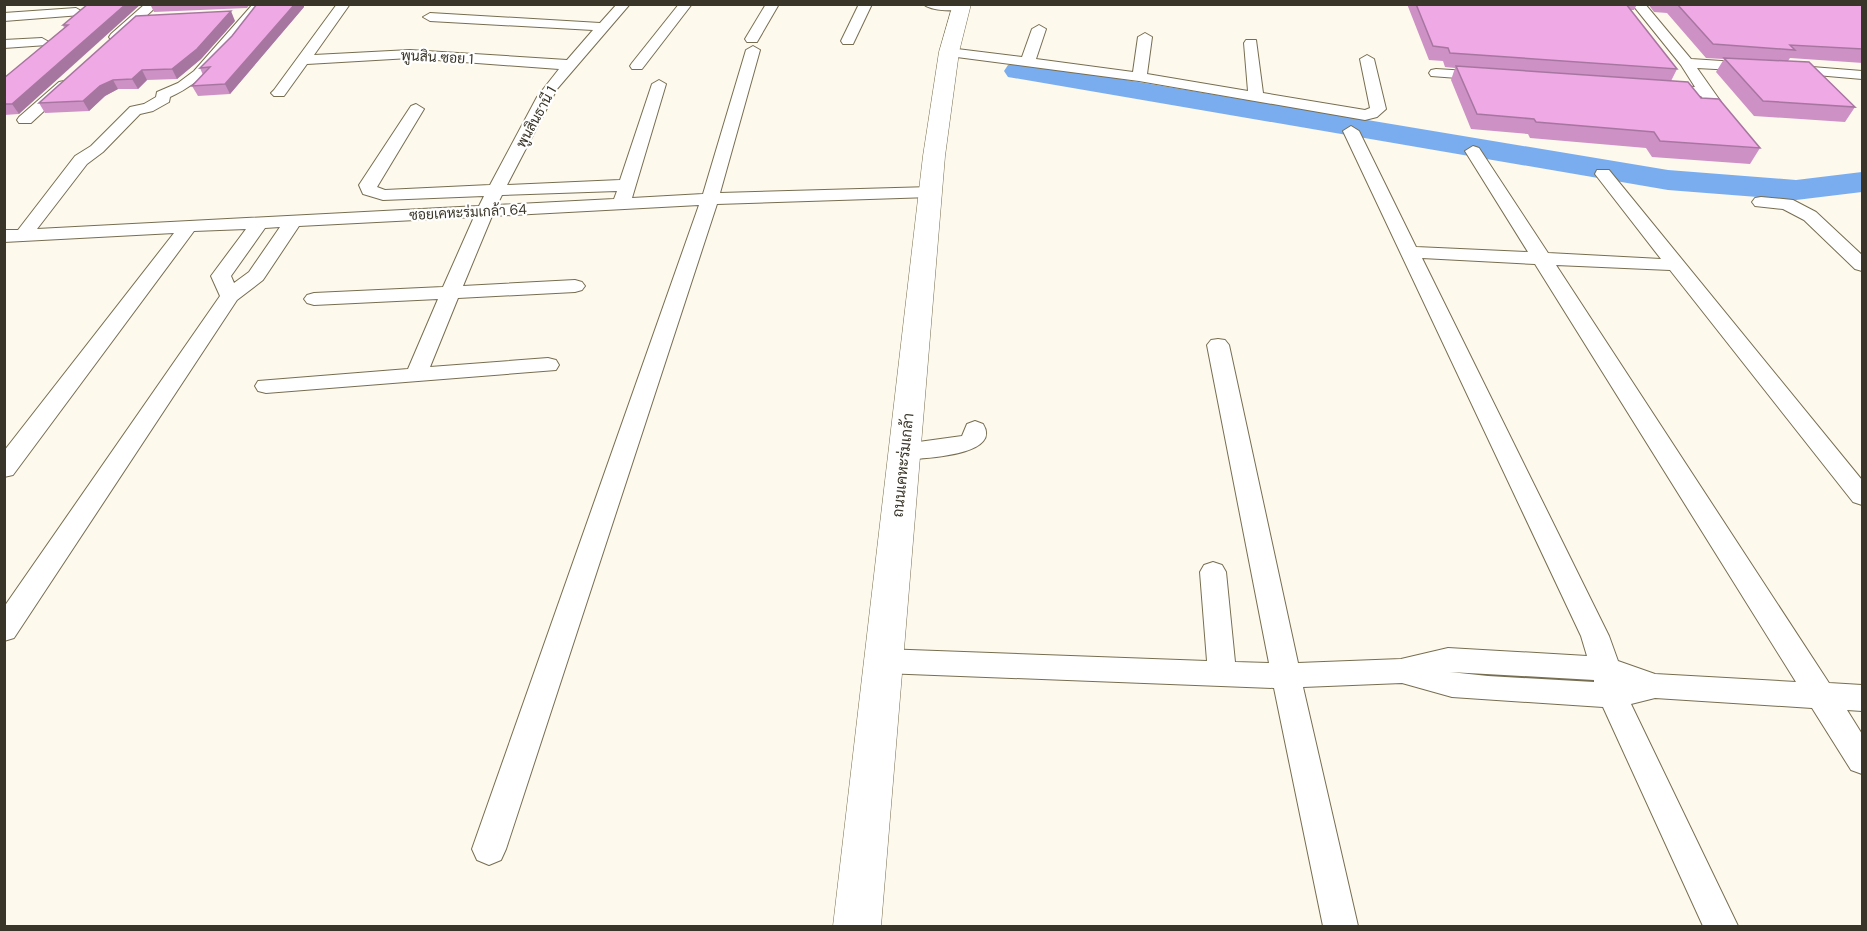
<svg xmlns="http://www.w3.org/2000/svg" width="1867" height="931" font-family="'DM Sans',Sarabun,sans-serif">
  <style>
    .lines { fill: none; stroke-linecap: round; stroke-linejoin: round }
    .river { fill: #79adf0; fill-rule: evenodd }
    .street-casing { stroke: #776e51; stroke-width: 2 }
    .secondary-casing { stroke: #776e51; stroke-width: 1 }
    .street { fill: #fff; fill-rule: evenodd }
    .secondary { fill: #fff; fill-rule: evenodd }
    .wall { fill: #ce91c5 }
    .shaded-wall { fill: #a776a0 }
    .building { fill: #efa9e5; stroke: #a776a0; stroke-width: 1.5 }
    .labels { text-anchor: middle; stroke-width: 4.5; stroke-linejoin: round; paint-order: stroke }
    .far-street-label { font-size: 14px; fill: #393528; stroke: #fff }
    .street-label { font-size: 15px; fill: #393528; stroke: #fff }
  </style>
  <rect width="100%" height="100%" fill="#fdf9ec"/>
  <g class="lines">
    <!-- river -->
    <path class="river" d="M1018,62L1668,170L1796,180L1862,172V192L1796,200L1668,190L1008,77L1004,71L1008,65Z"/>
    <!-- street casing -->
    <g class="street-casing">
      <g id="street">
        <path d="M145,4H159L121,40H111L109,37L111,34Z"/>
        <path d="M253,4H266C241,38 209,80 170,97L169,102L153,111L140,114L103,152L87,164L37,229L479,206L484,196L383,200L363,194L359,185L411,106L416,104L424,109L377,187L385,190L490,185L537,97L559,69L410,58L307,64L284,96H274L271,93L274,90L337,4H350L314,55L410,50L567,60L593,30L430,21L423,17L430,13L600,23L617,4H630L557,89L507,185L620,180L652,84L659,80L666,84L632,198L703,194L746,50L753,46L760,50L720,193L931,187L937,188L940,192L937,196L931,197L717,204L506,849L501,860L489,865L477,860L472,849L699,205L492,216L463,286L575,280L582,282L585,286L582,290L575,292L458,298L430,367L548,358L556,360L559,365L556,370L266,393L258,391L255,386L258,381L408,369L438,299L314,305L307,303L304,299L307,295L314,293L443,287L474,217L299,226L263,280L237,300L14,638L4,641V607L220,296L211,276L246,229L194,231L13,475L4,477V451L174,233L4,242V230H18L75,156L91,146L130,107L144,104L156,97L157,92L178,83L194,71ZM617,191L614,199L497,205L502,195ZM280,227L249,272L234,283L231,276L265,228Z"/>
        <path d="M679,4H692L642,69H632L630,66L632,63Z"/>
        <path d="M766,4H779L757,42H747L745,39Z"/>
        <path d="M859,4H872L853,44H843L841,41Z"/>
        <path d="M923,4H966L967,6C959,13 931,11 923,4Z"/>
        <path d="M1632,4H1645L1691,59L1752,63L1759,67L1752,71L1697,68L1721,102L1718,105H1708L1701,96L1660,92L1658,89L1665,85L1695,87L1681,65Z"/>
        <path d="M76,8L83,12L81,15L4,21V13Z"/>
        <path d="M1039,25L1046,29L1036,59L1133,72L1138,37L1145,33L1152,37L1147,74L1248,91L1244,43L1246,40H1256L1263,93L1365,110L1370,108L1360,59L1367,55L1374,59L1386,109L1377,117L1365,120L1139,81L949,56L942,52L949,48L1022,57L1032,29Z"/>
        <path d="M42,38L49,42L47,45L4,48V40Z"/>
        <path d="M1787,65L1862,71V79L1782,72L1780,69Z"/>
        <path d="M1436,69L1484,72L1491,76L1484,80L1431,76L1429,73L1431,70Z"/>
        <path d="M64,81L69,82L71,85L69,88L31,123H19L17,120L19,117L59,82Z"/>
        <path d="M1351,126L1359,131L1416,247L1528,252L1465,151L1473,146L1479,148L1548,253L1661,259L1595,174L1597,170H1609L1862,480V505L1853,502L1670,270L1556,265L1829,683L1862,685V711L1847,710L1862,734V774L1851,770L1812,708L1655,698L1631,704L1738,926H1703L1603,707L1452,697L1402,683L1303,687L1358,926H1323L1274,688L883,673L873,669L869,661L873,653L883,649L1207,661L1200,572L1204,565L1213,562L1222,565L1226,572L1235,662L1269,663L1207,345L1211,340L1218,339L1225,340L1229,345L1298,663L1401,659L1448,648L1587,656L1581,636L1343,131ZM1422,258L1535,264L1796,682L1655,674L1618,661L1609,636ZM1450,672L1594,680V682L1488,676Z"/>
        <path d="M1761,197L1793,200L1816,212L1862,255V271L1855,269L1804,220L1783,209L1755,206L1752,202L1755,198Z"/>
        <path d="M975,421L983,424C1003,456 922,458 904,460L896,458L892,452L896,446L904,444L962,436L967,424Z"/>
      </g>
    </g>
    <!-- secondary casing -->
    <g class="secondary-casing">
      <path id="secondary" d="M953,4H971L959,52L945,156L881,926H833L923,156L939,52Z"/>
    </g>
    <!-- street -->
    <use href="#street" class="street"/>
    <!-- secondary -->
    <use href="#secondary" class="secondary"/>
  </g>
  <!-- wall -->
  <g class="wall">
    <path d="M88,4L19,114L4,115V78L64,28L63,25Z"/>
    <path d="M150,4H250L247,8L154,12Z"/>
    <path d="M257,4H304V7L230,94L198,96L192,86L203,75L200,68L232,36Z"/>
    <path d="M1407,4H1637L1634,10H1630L1677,69L1671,81L1701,98L1760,148L1750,164L1652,157L1646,148L1530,138L1528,134L1471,129L1451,80L1455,68L1445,67L1443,61L1429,60Z"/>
    <path d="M1648,4H1863V63L1790,58L1788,61L1855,107L1845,122L1754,116L1716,72L1724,59L1706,58L1667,13L1654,12Z"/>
    <path d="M235,21L201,59L177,79L147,80L138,89H118L105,96L89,111L45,113L39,103Z"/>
  </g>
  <!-- shaded-wall -->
  <g class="shaded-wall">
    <path d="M126,4H141L19,114L12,104Z"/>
    <path d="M295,4H304V7L230,94L225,84Z"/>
    <path d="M231,11L235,21L201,59L177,79L172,69Z"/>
    <path d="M142,70L147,80L138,89L132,79Z"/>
    <path d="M113,80L118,89L105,96L89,111L83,101L100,86Z"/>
  </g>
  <!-- building -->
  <g class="building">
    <path d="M88,4H126L12,104H4V78L68,25H63Z"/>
    <path d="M257,4H295L225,84L192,86L210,67L200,68L232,36Z"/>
    <path d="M1416,4H1626L1677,69L1450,53L1448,48L1433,46Z"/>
    <path d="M1677,4H1863V49L1790,45L1795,50L1713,44Z"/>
    <path d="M231,11L197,49L172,69L142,70L132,79L113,80L100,86L83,101L39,103L136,16Z"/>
    <path d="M1724,58L1809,62L1855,107L1763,101Z"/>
    <path d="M1456,66L1688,82L1701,98L1719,99L1760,148L1660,141L1654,132L1536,122L1534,119L1477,114Z"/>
  </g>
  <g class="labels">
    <!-- far-street labels -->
    <g class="far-street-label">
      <text transform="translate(437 57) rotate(3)" y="5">พูนสิน ซอย 1</text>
      <text transform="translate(536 117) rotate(-61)" y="5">พูนสินธานี 1</text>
      <text transform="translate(468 212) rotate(-3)" y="5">ซอยเคหะร่มเกล้า 64</text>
    </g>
    <!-- street labels -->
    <g class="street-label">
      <text transform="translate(903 465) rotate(-84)" y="5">ถนนเคหะร่มเกล้า</text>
    </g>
  </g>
  <!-- border -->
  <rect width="1867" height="931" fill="none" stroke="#393528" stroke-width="12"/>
</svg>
